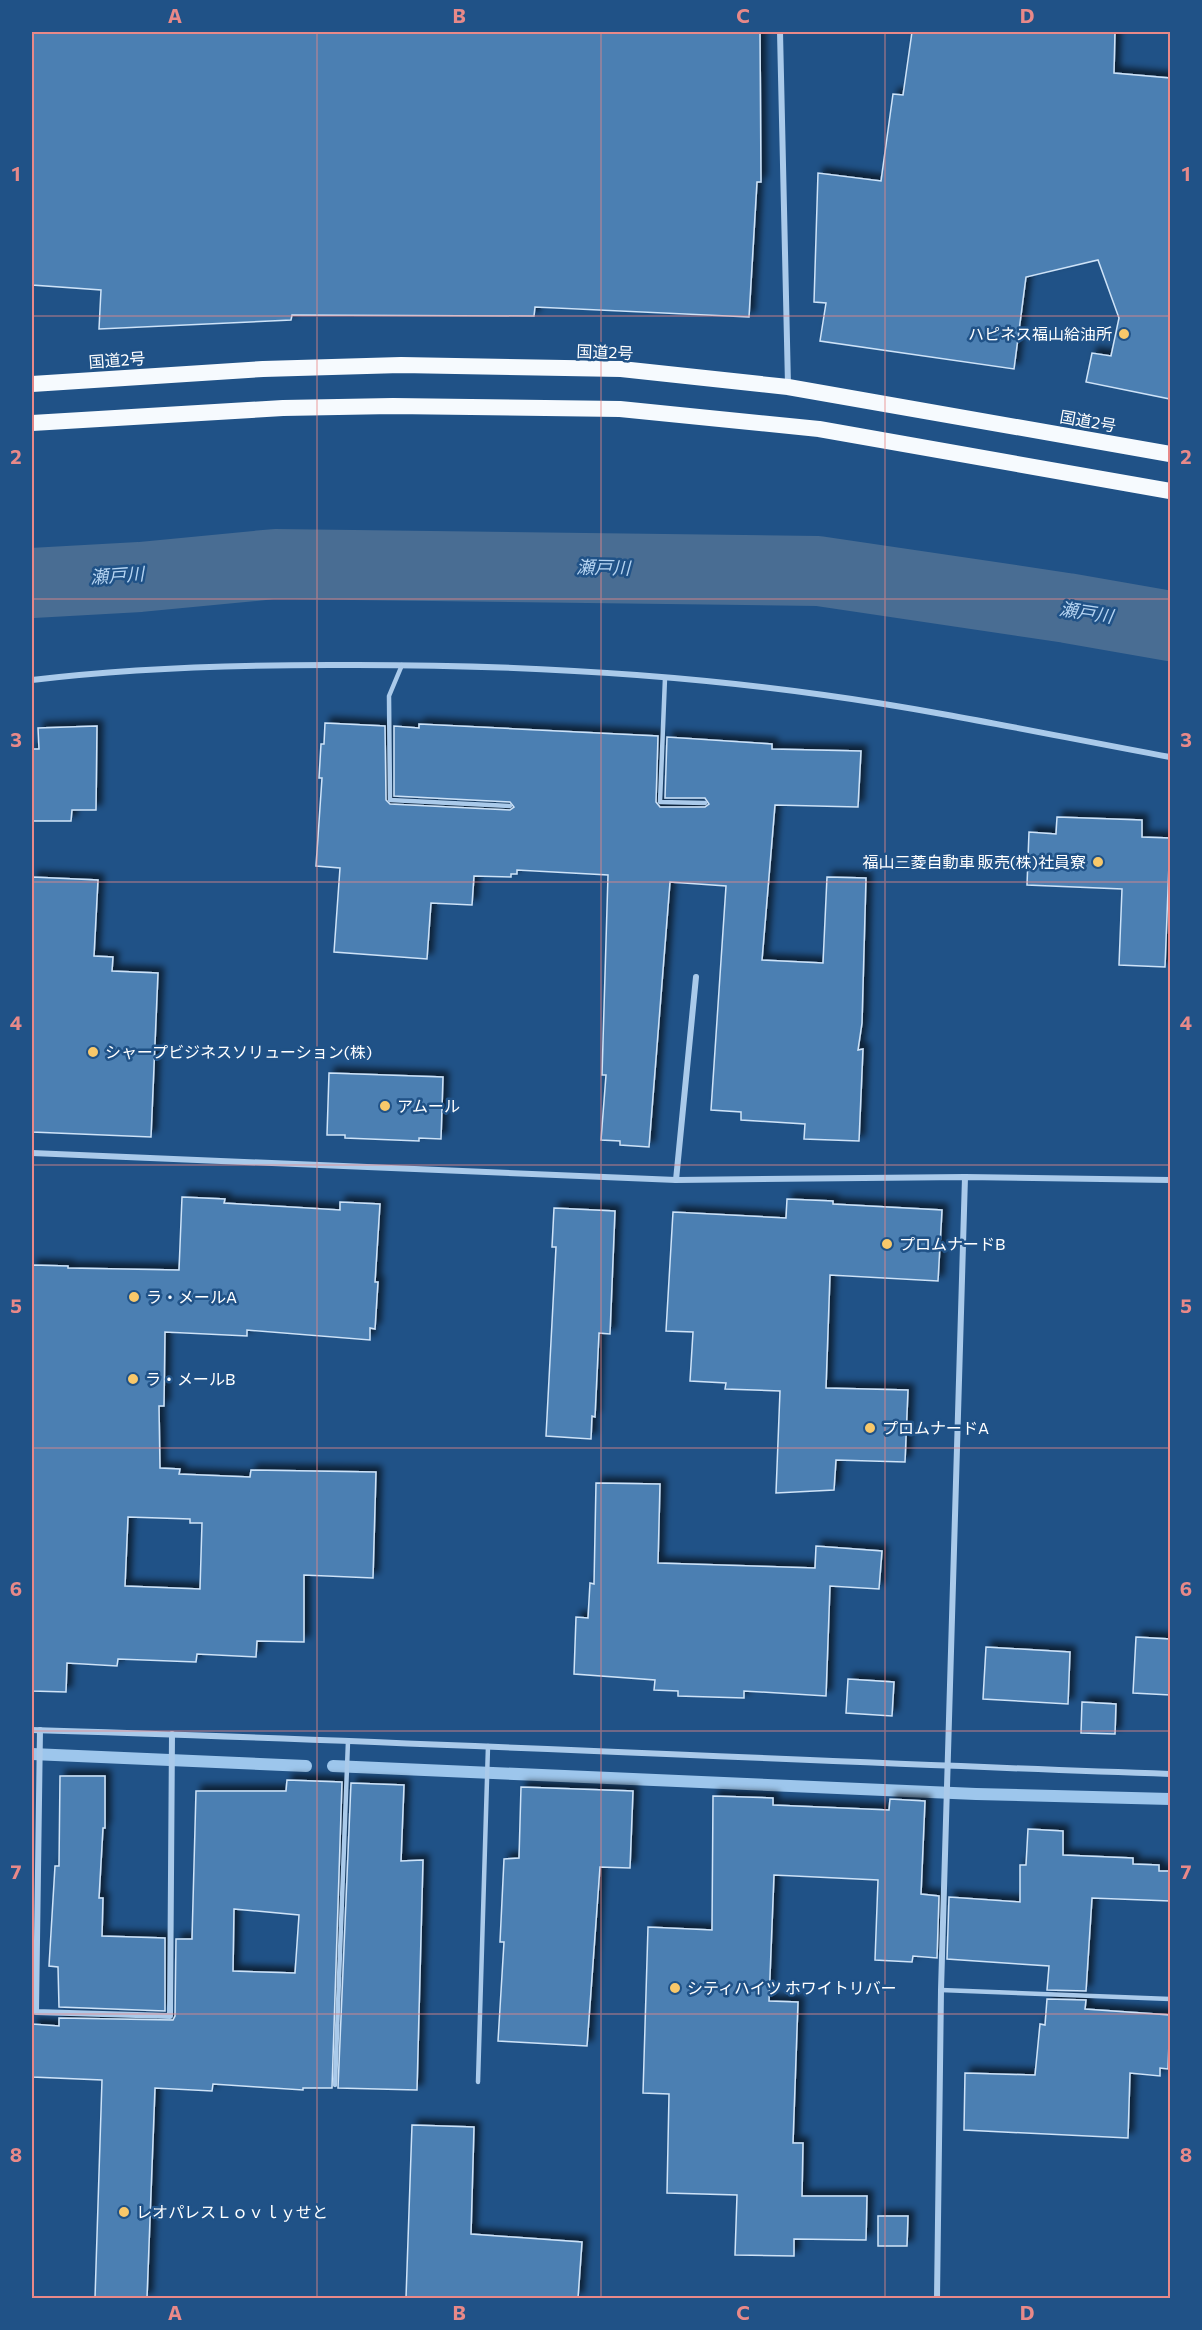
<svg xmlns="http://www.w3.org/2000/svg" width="1202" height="2330" font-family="Commissioner,'Noto Sans JP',sans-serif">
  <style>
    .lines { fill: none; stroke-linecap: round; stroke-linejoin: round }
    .stream { stroke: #9dc6ec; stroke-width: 12 }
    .river { stroke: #496d93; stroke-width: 70 }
    .building { fill: #4c7fb2; stroke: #cee3f8; stroke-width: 1.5; fill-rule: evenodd; filter: url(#shadow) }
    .service { stroke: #aacaea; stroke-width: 4.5 }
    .minor { stroke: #aacaea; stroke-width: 6 }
    .trunk { stroke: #f6fafe; stroke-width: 16 }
    .grid { fill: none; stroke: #e88989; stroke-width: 1.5; stroke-opacity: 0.55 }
    .poi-dot { fill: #f8c86a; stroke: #205287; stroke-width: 2 }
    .labels { text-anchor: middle; stroke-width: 5; stroke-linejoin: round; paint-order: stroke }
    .poi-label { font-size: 16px; fill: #fff; stroke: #205287; text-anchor: start }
    .street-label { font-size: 16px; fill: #fff; stroke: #205287 }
    .water-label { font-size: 18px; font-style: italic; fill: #b5d4f2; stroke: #205287 }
    .neatline { fill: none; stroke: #e88989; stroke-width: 2 }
    .grid-label { font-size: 20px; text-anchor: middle; font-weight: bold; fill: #e88989 }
  </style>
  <defs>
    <filter id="shadow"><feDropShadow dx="5.5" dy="-5.5" stdDeviation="3" flood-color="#0009"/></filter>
  </defs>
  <rect width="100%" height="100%" fill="#205287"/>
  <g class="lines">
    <!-- stream -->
    <g class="stream">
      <path d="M32,1754L306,1766"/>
      <path d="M333,1766L976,1794L1170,1799"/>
    </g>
    <!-- river -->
    <path class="river" d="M32,583L140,577L275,564L818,571L1067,608L1170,626"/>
  </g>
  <!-- building -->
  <g class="building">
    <path d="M32,32H760L761,182H757L749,317L535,307L534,316L292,315L291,320L99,329L101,290L32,285Z"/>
    <path d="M912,32H1115L1114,73L1170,78V399L1086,382L1092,353L1111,356L1119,318L1098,260L1026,277L1014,369L820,341L826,303L814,302L818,173L881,181L893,94L903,95Z"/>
    <path d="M325,723L385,726L386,800L390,804L510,810L514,807L510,802L394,796V726L419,728V724L658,736L656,802L660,807H705L709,804L705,798H665L667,737L772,744V749L861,751L858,807L775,805L762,960L823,963L827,877L866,878L862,1023L858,1050L863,1049L859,1141L804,1139L805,1124L741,1120V1112L711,1110L726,886L670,882L649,1147L620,1145V1141L601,1140L606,1075H602L608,875L517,870V874H511V877L474,876L472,905L431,903L427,959L334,952L340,868L316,866L322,778H319L321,744H324Z"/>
    <path d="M97,726L96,810H72L71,821H32V749H39L38,728Z"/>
    <path d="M1057,817L1142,820V837L1170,838L1165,967L1119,965L1122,889L1027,885L1029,832L1056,834Z"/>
    <path d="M32,877L98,880L94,956L113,957L112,971L158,973L151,1137L32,1132Z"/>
    <path d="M329,1073L443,1077L441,1139L419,1138V1141L345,1138V1135H327Z"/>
    <path d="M182,1197L225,1199L224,1203L340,1210V1202L380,1204L375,1282H378L375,1329L370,1328V1340L247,1330V1336L165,1332L164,1406H159L160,1468L180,1469L179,1474L250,1477L251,1470L376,1472L373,1578L304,1575V1642L257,1641L256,1657L197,1654L196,1662L118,1659L117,1666L67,1663L66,1692L32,1691V1265L68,1266V1268L179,1270ZM128,1517L190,1519V1523H202L200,1589L125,1586Z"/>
    <path d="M787,1199L833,1201V1204L942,1210L938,1281L830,1275L826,1388L908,1390L905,1462L836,1460L834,1490L776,1493L780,1391L725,1389L726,1383L690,1381L693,1332L666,1331L673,1212L786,1218Z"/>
    <path d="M554,1208L615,1211L610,1334L599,1333L595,1417L592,1416L591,1439L546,1436L556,1247H552Z"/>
    <path d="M596,1483L660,1484L658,1563L815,1568L816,1546L882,1551L879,1589L830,1586L826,1696L744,1691V1698L678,1696V1691L654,1690L655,1680L574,1674L576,1617L588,1618L590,1583L594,1584Z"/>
    <path d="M1136,1637L1170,1639V1695L1133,1693Z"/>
    <path d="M986,1647L1070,1652L1068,1704L983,1699Z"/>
    <path d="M848,1679L894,1682L892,1716L846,1713Z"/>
    <path d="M1082,1702L1116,1704L1115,1734L1081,1733Z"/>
    <path d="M60,1776H105V1828H103L99,1898H103L102,1936L165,1938V2011L59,2007L58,1967L49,1966L55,1866H59Z"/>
    <path d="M287,1780L342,1782L332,2088H303V2090L213,2084L212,2091L155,2088L147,2298H95L102,2080L32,2077V2024L59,2026V2018L173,2020L175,2016L176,1939H192L196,1791H286ZM234,1909L299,1915L295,1973L233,1971Z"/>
    <path d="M351,1783L404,1785L401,1861L423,1860L417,2090L338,2088Z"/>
    <path d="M521,1787L633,1791L630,1868L600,1867L587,2046L498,2041L504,1942H500L504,1859L519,1858Z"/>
    <path d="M713,1796L773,1798V1805L889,1810L890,1799L925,1801L921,1894L939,1896L937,1958L913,1956L912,1962L875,1960L878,1880L774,1875L769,2001L798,2002L793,2143H803L802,2196H867L866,2240L794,2239V2256L735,2255L737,2195L667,2193L669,2094L643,2093L648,1927L712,1930Z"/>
    <path d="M1028,1829L1063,1831V1855L1133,1858V1864L1159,1865V1871H1170V1901L1092,1898L1086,1991L1047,1990L1049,1966L947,1959L949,1897L1020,1902V1865H1026Z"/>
    <path d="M1047,1999L1086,2000L1085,2009L1170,2015L1168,2069L1160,2068V2076L1130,2073L1128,2138L964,2130L965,2073L1035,2075L1040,2024L1045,2025Z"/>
    <path d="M412,2125L474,2127L471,2234L582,2242L578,2298H406Z"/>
    <path d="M878,2216H908L907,2246H878Z"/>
  </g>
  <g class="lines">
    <!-- service -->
    <g class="service">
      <path d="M402,665L389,696L390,800L510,806"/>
      <path d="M665,678L660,802L705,803"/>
      <path d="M941,1990L1170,1999"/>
      <path d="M478,2082L488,1746"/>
      <path d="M335,2085L348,1741"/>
    </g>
    <!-- minor -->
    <g class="minor">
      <path d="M780,32L788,385"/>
      <path d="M32,680C131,668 230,665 330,665C496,664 661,672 824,695C940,711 1055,736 1170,757"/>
      <path d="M32,1153L676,1180L965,1177L1170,1180"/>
      <path d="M676,1180L696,977"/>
      <path d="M32,1730C411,1741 791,1761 1170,1774"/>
      <path d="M40,1730L36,2012L170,2016L172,1734"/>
      <path d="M937,2298L941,1990L965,1177"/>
    </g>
    <!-- trunk -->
    <g class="trunk">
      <path d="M32,384L263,369L401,365L621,369L788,387L1170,454"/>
      <path d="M32,423L283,408L393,406L620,409L819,429L1170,491"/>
    </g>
  </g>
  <!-- grid -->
  <path class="grid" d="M317,32V2298M601,32V2298M885,32V2298M32,316H1170M32,599H1170M32,882H1170M32,1165H1170M32,1448H1170M32,1731H1170M32,2014H1170"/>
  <!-- markers -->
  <g class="poi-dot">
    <circle cx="1124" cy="334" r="6"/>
    <circle cx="1098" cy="862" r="6"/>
    <circle cx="93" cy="1052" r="6"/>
    <circle cx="385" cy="1106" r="6"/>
    <circle cx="887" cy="1244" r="6"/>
    <circle cx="134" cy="1297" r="6"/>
    <circle cx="133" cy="1379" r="6"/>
    <circle cx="870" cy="1428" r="6"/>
    <circle cx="675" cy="1988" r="6"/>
    <circle cx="124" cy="2212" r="6"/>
  </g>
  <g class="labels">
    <!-- poi labels -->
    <g class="poi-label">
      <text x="1112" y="340" text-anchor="end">ハピネス福山給油所</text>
      <text x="1086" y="868" text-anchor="end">福山三菱自動車 販売(株)社員寮</text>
      <text x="105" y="1058">シャープビジネスソリューション(株)</text>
      <text x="397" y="1112">アムール</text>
      <text x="899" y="1250">プロムナードB</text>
      <text x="146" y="1303">ラ・メールA</text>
      <text x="145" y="1385">ラ・メールB</text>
      <text x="882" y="1434">プロムナードA</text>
      <text x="687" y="1994">シティハイツ ホワイトリバー</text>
      <text x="136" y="2218">レオパレスＬｏｖｌｙせと</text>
    </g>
    <!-- street labels -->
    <g class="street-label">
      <text transform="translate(605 352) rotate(2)" y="6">国道2号</text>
      <text transform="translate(117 360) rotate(-4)" y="6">国道2号</text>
      <text transform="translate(1088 421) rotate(10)" y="6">国道2号</text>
    </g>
    <!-- water labels -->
    <g class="water-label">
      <text transform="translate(603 568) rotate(1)" y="6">瀬戸川</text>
      <text transform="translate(117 576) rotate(-4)" y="6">瀬戸川</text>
      <text transform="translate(1086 613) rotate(9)" y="6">瀬戸川</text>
    </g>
  </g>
  <!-- border -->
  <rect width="1202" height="2330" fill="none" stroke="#205287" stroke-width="66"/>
  <rect x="33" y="33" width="1136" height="2264" class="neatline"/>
  <g class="grid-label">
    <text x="175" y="23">A</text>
    <text x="459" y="23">B</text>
    <text x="743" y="23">C</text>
    <text x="1027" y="23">D</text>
    <text x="16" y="181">1</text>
    <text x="1186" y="181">1</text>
    <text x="16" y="464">2</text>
    <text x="1186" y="464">2</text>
    <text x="16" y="747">3</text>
    <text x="1186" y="747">3</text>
    <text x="16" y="1030">4</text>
    <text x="1186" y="1030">4</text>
    <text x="16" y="1313">5</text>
    <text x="1186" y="1313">5</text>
    <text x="16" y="1596">6</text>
    <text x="1186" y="1596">6</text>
    <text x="16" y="1879">7</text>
    <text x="1186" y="1879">7</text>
    <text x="16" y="2162">8</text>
    <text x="1186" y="2162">8</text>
    <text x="175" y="2320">A</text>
    <text x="459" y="2320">B</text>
    <text x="743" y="2320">C</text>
    <text x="1027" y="2320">D</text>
  </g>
</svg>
